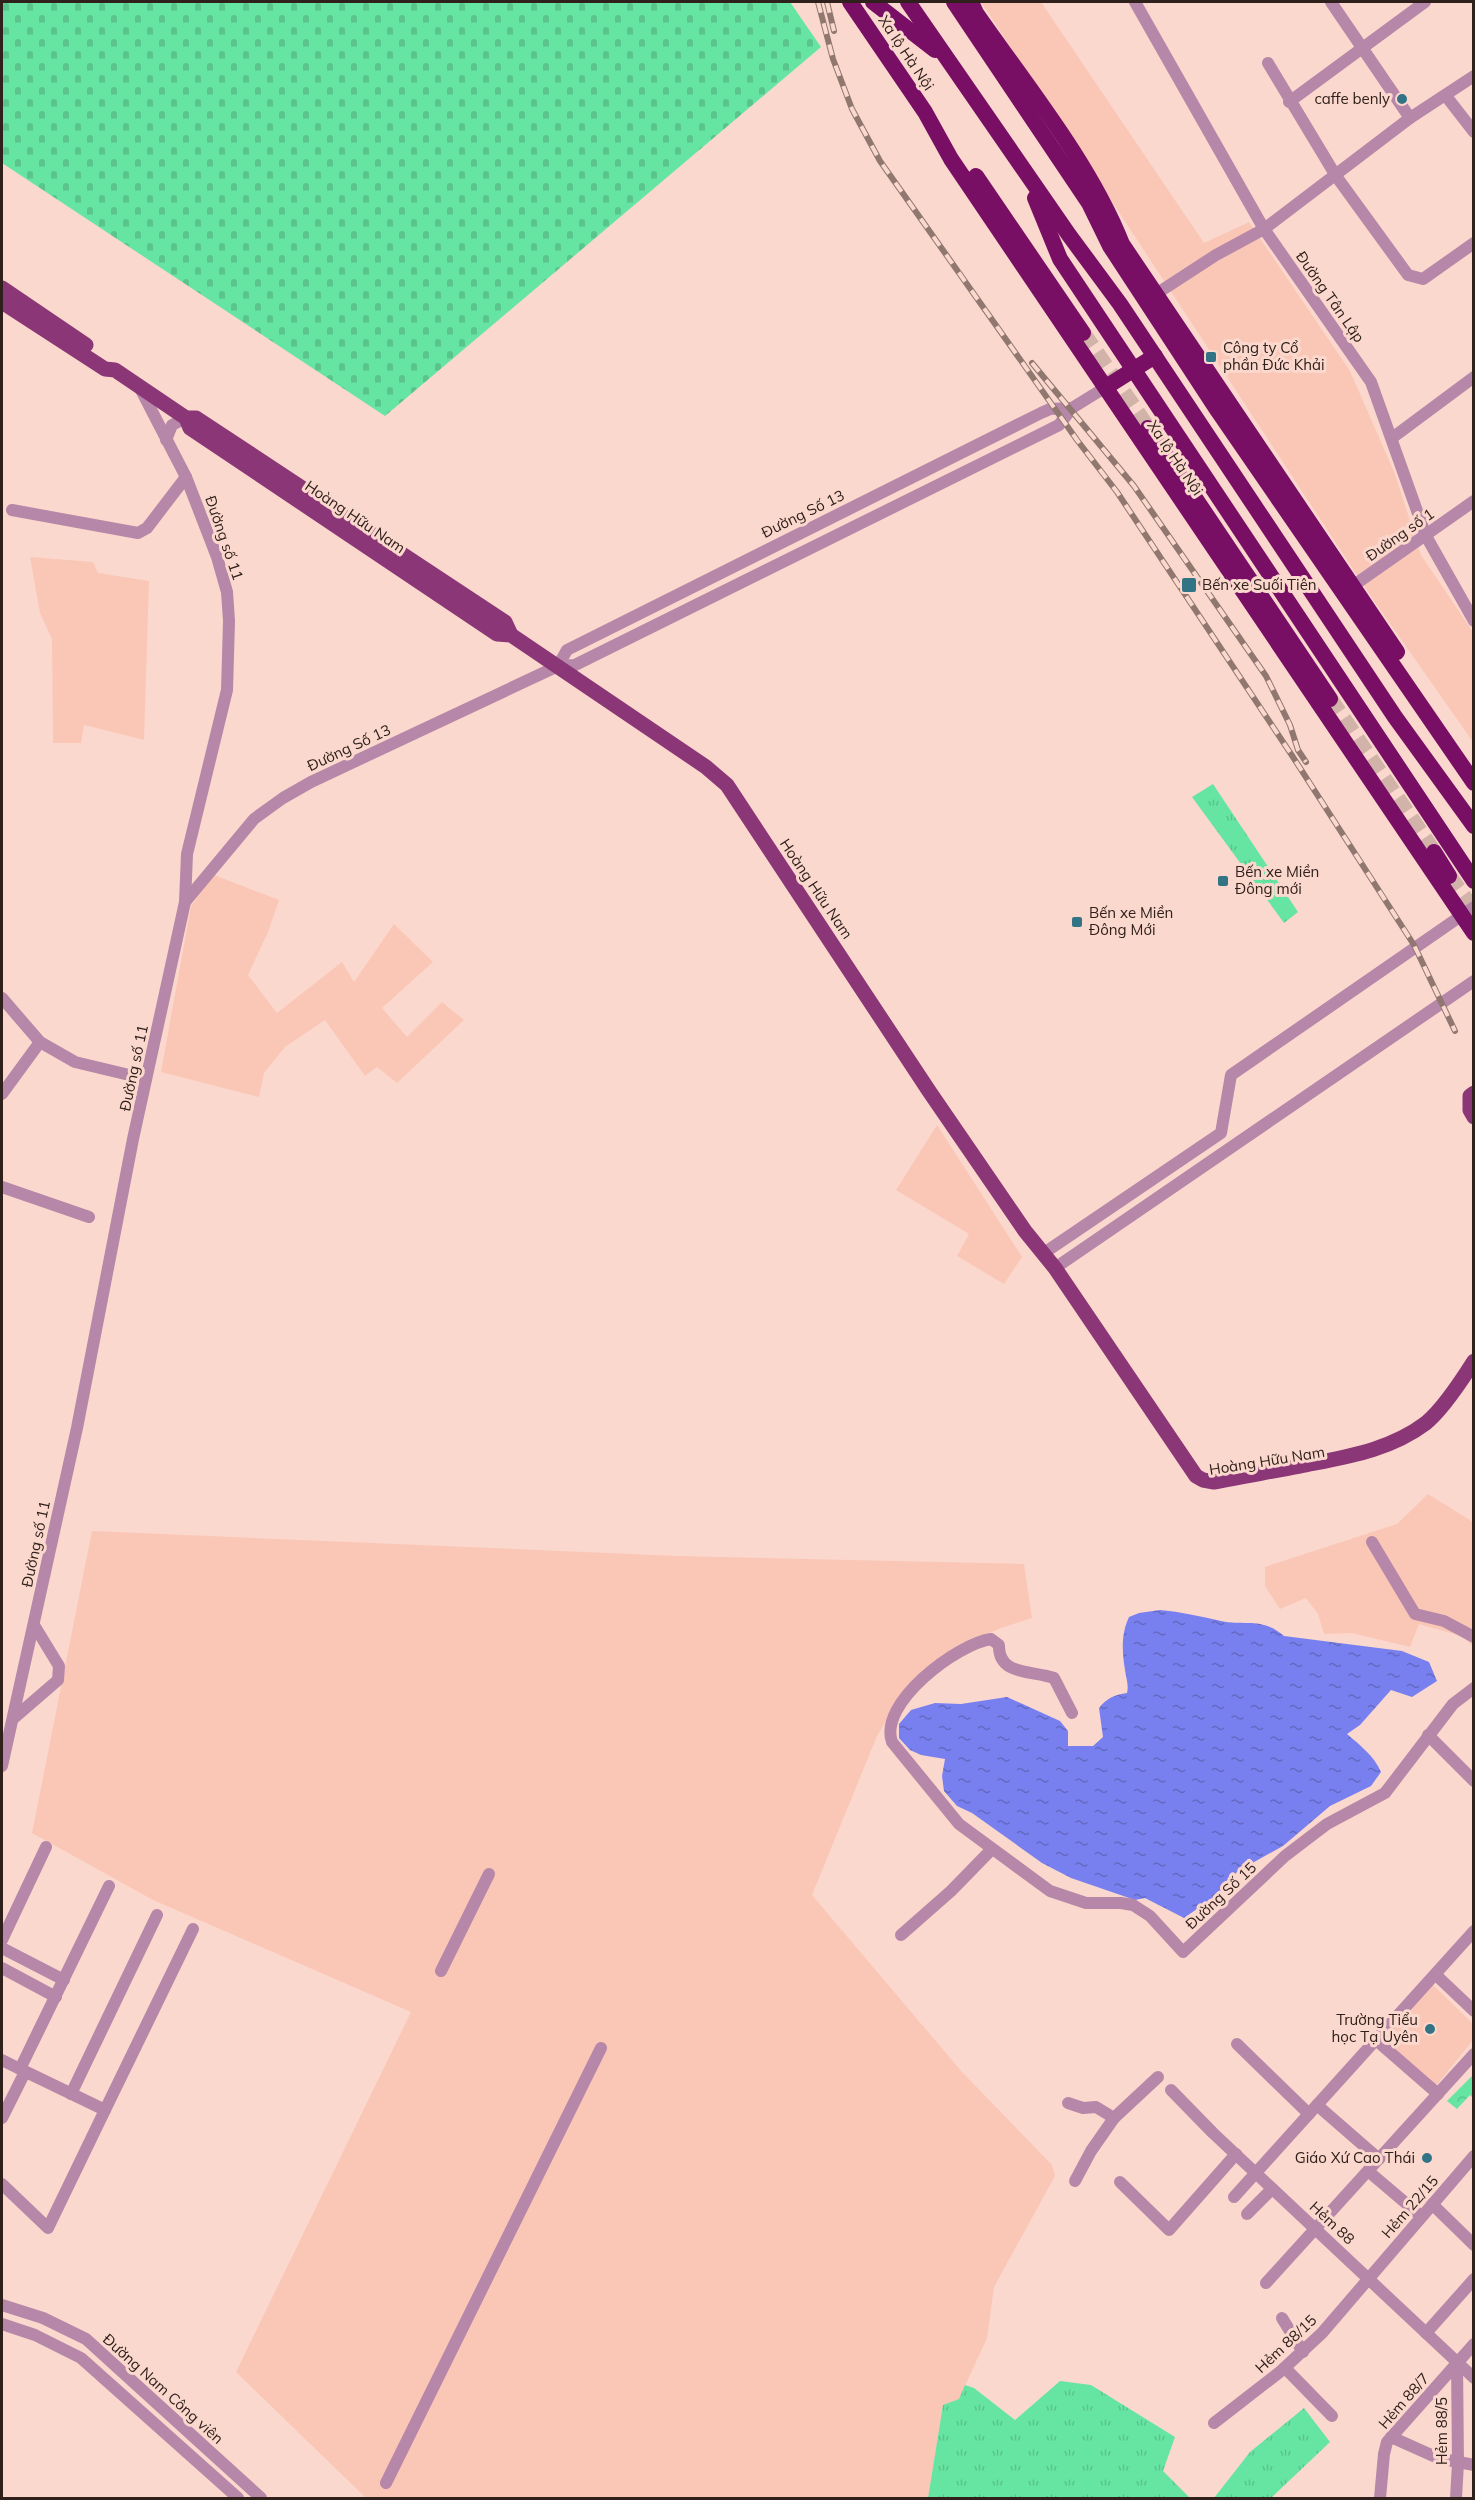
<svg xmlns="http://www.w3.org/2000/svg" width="1475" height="2500" font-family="Mulish,sans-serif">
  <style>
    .built { fill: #fac7b7 }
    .grass { fill: url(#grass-tufts) }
    .cemetery { fill: url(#cemetery-stones) }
    .park { fill: url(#park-crowns) }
    .water { fill: url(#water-ripples) }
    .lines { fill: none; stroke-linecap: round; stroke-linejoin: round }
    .highway-tunnel { stroke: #d2b3a9; stroke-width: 16; stroke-dasharray: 16 8; stroke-linecap: butt }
    .minor { stroke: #b687a8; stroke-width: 12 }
    .major { stroke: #8b3777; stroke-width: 15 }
    .highway { stroke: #790f65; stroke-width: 16 }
    .rail-casing { stroke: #90776f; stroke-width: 6 }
    .rail { stroke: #fbd8cd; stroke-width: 4; stroke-dasharray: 11; stroke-linecap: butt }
    .poi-dot { fill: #327486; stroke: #fbd8cd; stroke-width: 2 }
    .labels { text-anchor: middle; stroke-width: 6; stroke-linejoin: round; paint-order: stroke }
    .street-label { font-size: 15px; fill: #30201b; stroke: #fbd8cd }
    .poi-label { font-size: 15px; fill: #30201b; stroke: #fbd8cd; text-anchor: start }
  </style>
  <defs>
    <pattern id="grass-tufts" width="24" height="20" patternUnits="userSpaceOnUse" patternTransform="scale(1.5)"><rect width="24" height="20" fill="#66e5a2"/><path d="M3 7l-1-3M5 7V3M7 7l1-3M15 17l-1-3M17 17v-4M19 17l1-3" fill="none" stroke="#59c48b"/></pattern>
    <pattern id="cemetery-stones" width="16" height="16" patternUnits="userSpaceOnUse" patternTransform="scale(1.5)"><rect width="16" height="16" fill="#66e5a2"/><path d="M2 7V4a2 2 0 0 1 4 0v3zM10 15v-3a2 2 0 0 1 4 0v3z" fill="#59c48b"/></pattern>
    <pattern id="park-crowns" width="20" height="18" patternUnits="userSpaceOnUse" patternTransform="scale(1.5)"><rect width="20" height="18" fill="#66e5a2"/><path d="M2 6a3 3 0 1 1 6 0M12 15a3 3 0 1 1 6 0" fill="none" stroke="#59c48b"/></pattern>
    <pattern id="water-ripples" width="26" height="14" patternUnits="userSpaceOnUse" patternTransform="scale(1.5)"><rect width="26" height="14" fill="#7880ef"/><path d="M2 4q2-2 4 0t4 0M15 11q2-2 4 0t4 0" fill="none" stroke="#6368c1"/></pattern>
  </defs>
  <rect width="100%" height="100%" fill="#fbd8cd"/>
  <!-- built -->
  <g class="built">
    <path d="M981,2H1041L1204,243L1249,222L1350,371L1395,474L1421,555L1473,632V742L1372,598Z"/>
    <path d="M30,557L93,562L98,573L149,581L144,740L84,725L81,743H53L52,639L40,613Z"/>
    <path d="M214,875L279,900L268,932L248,975L277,1013L342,962L354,982L394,924L433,962L382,1008L407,1037L442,1002L464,1020L397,1083L377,1067L365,1076L325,1020L285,1047L264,1073L259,1097L161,1072L191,906Z"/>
    <path d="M937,1125L1022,1257L1004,1284L957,1256L969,1234L896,1190Z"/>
    <path d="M1428,1494L1473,1522V1646L1461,1636L1419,1624L1410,1647L1352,1633L1324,1634L1318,1614L1306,1598L1280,1609L1265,1586V1567L1397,1524Z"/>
    <path d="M92,1531L678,1556L1024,1564L1032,1618L1001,1628L955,1648L888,1718L877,1736L812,1895L962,2072L1052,2165L1055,2176L994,2287L987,2338L959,2399L943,2406L928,2498H366L236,2372L411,2012L153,1900L32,1833Z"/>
    <path d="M1430,1982L1473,2024V2040L1435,2087L1381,2035Z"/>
  </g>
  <!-- grass -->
  <g class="grass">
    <path d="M1213,784L1298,912L1284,923L1192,797Z"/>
    <path d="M1060,2381L1091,2385L1175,2437L1163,2471L1190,2498H928L943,2405L959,2399L965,2385L974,2388L1015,2420Z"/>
    <path d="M1304,2408L1330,2442L1271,2498H1214L1250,2452Z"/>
  </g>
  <!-- cemetery -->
  <path class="cemetery" d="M2,2H790L821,47L385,416L2,163Z"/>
  <!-- park -->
  <path class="park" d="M1473,2075V2098L1470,2095L1457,2109L1447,2101Z"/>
  <!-- water -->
  <path class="water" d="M1160,1610C1181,1612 1200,1616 1221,1621C1246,1626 1262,1617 1284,1636L1402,1651L1429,1662L1437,1681L1412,1697L1391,1690L1360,1725L1347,1734C1360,1745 1374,1756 1381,1772L1371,1786L1330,1806L1283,1846L1238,1871L1217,1895L1184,1918L1145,1898L1135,1900L1071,1878L1042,1863L972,1813L957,1806L944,1791L942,1776L945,1759L921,1755L910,1750L899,1738V1724L911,1710L935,1703L961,1704L1007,1697L1060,1721L1068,1731V1746H1093L1103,1737L1099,1708C1107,1698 1114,1695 1127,1693C1129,1685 1126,1678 1125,1670C1122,1652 1121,1634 1129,1617L1139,1613Z"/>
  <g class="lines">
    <!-- highway-tunnel -->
    <g class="highway-tunnel">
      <path d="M1083,333L1148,428"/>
      <path d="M1330,699L1434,852"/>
      <path d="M1449,876L1474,911"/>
    </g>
    <!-- minor -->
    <g class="minor">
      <path d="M1135,2L1264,229L1371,382L1426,536L1474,621"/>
      <path d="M1331,2L1410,118"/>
      <path d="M1268,63L1336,176L1408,275L1423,279L1474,243"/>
      <path d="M1446,96L1474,132"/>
      <path d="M1289,102L1425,2"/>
      <path d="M1156,294L1216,255L1264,229L1410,118L1474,76"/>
      <path d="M1392,438L1474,377"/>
      <path d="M166,440L172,425L186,418"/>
      <path d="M12,510L138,533L147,528L186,477"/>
      <path d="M1347,590L1474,501"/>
      <path d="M558,666L567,650L1041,413L1050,409L1072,408"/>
      <path d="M185,902L254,819L283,798L311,782L558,666L575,665L1059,425L1072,408L1106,387"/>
      <path d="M2,998L40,1042L75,1062L146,1079"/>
      <path d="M2,1094L40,1042"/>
      <path d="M2,1187L89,1217"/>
      <path d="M1044,1253L1221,1133L1231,1075L1474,907"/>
      <path d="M1055,1268L1474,981"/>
      <path d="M1372,1542L1415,1614L1444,1621L1474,1637"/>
      <path d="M1072,1713L1054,1678C1032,1670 998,1676 999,1645L991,1639C957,1644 878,1703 892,1742L959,1824L1050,1891L1086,1903H1121L1133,1905L1150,1916L1183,1952L1285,1856L1327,1824L1385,1793L1453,1704L1474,1688"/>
      <path d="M14,1718L58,1680L59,1666L34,1625"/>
      <path d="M1428,1735L1474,1781"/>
      <path d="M2,1766L77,1428L133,1139L185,902L187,854L227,690L229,621L227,592L217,557L186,477L140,388"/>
      <path d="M901,1935L951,1891L992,1849"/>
      <path d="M2,1940L46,1847"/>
      <path d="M2,1948L64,1980"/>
      <path d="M2,1968L56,1997"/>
      <path d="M441,1971L489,1874"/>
      <path d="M1436,1975L1474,2011"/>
      <path d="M1376,2040L1438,2094"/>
      <path d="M1237,2044L1309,2114"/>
      <path d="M2,2060L20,2069L109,1886"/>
      <path d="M20,2069L105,2110L193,1929"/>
      <path d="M1171,2090L1213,2133L1474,2378"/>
      <path d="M71,2094L157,1915"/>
      <path d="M1068,2103L1083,2108L1096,2107L1114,2118"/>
      <path d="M1317,2105L1379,2159"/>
      <path d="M2,2118L25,2072"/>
      <path d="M1368,2171L1421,2216"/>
      <path d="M1075,2181L1091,2151L1114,2118L1158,2077"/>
      <path d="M1120,2182L1169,2230L1236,2154"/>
      <path d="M2,2184L48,2228L105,2110"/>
      <path d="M1234,2197L1474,1931"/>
      <path d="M1432,2204L1474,2245"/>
      <path d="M1247,2214L1272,2189"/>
      <path d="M1266,2283L1474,2054"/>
      <path d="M2,2305L43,2318L86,2339L261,2498"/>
      <path d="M1282,2318L1303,2352"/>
      <path d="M2,2324L35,2335L81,2358L238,2498"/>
      <path d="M1426,2333L1474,2279"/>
      <path d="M1285,2368L1332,2416"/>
      <path d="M1214,2423L1281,2371L1322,2333L1474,2156"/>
      <path d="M1391,2437L1438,2458L1474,2465"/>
      <path d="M386,2483L601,2048"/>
      <path d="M1380,2498L1384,2454L1387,2442L1474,2344"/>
      <path d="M1456,2498L1458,2463L1457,2363"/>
    </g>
    <!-- major -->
    <g class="major">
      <path d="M2,288L86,345"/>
      <path d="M2,302L105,369L115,370L186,418H196L505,622L511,635"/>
      <path d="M186,418L190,428L497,634L511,635L706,767L727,785L929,1091L1025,1231L1055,1268L1196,1476L1203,1480L1214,1482C1243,1477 1272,1471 1300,1466C1345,1457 1389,1451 1426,1423C1443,1409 1462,1380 1474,1361"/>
      <path d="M1474,1093L1470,1096V1110L1474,1117"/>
    </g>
    <!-- highway -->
    <g class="highway">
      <path d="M850,2L925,112L951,159L1474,933"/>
      <path d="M873,2L935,50"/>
      <path d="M908,2L1069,235L1120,304L1395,717L1474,826"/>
      <path d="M954,2L1089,203L1110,246L1218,411L1474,783"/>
      <path d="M971,2L976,13C1026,85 1090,163 1122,244L1397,652"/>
      <path d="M976,176L1083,333"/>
      <path d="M1035,198L1060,259L1474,881"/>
      <path d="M1106,387L1155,356"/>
      <path d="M1148,428L1330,699"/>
      <path d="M1434,852L1449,876"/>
    </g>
    <!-- rail casing -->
    <g class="rail-casing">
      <g id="rail">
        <path d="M818,2L833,59L852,109L880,161L1077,440L1117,492L1291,754L1414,945L1455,1031"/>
        <path d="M827,2L834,31"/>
        <path d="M1032,363L1134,486L1266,676L1290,725L1298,750L1306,762"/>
      </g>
    </g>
    <!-- rail -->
    <use href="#rail" class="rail"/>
  </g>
  <!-- markers -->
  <g class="poi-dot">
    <circle cx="1402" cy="99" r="6"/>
    <rect x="1205" y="351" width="12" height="12" rx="3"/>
    <rect x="1181" y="577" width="16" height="16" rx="3"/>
    <rect x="1217" y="875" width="12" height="12" rx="3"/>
    <rect x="1071" y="916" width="12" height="12" rx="3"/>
    <circle cx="1430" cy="2029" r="6"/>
    <circle cx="1427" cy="2158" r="6"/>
  </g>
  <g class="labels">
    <!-- street labels -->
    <g class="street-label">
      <text transform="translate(906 53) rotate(56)" y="5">Xa lộ Hà Nội</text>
      <text transform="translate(1330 297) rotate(55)" y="5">Đường Tân Lập</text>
      <text transform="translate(1175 458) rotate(56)" y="5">Xa lộ Hà Nội</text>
      <text transform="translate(803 514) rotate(-26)" y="5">Đường Số 13</text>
      <text transform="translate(355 517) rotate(34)" y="5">Hoàng Hữu Nam</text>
      <text transform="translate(1400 535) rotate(-35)" y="5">Đường số 1</text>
      <text transform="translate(224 538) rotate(71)" y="5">Đường số 11</text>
      <text transform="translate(349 748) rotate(-25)" y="5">Đường Số 13</text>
      <text transform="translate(816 889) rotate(56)" y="5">Hoàng Hữu Nam</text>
      <text transform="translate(134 1068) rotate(-78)" y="5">Đường số 11</text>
      <text transform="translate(1267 1461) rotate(-9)" y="5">Hoàng Hữu Nam</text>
      <text transform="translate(36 1544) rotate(-78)" y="5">Đường số 11</text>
      <text transform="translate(1221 1896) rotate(-43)" y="5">Đường Số 15</text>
      <text transform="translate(1410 2207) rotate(-49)" y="5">Hẻm 22/15</text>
      <text transform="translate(1332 2223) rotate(43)" y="5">Hẻm 88</text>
      <text transform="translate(1286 2344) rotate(-43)" y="5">Hẻm 88/15</text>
      <text transform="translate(163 2389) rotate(42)" y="5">Đường Nam Công viên</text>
      <text transform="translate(1404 2401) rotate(-49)" y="5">Hẻm 88/7</text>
      <text transform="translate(1442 2431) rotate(-90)" y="5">Hẻm 88/5</text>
    </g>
    <!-- poi labels -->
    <g class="poi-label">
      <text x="1390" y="104" text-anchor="end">caffe benly</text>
      <text x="1223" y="353">Công ty Cổ<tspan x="1223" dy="17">phần Đức Khải</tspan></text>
      <text x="1202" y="590">Bến xe Suối Tiên</text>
      <text x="1235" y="877">Bến xe Miền<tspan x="1235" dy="17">Đông mới</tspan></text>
      <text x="1089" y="918">Bến xe Miền<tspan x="1089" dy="17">Đông Mới</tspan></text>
      <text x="1418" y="2025" text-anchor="end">Trường Tiểu<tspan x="1418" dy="17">học Tạ Uyên</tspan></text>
      <text x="1415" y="2163" text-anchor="end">Giáo Xứ Cao Thái</text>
    </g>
  </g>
  <!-- border -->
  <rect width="1475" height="2500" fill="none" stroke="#30201b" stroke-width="6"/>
</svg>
